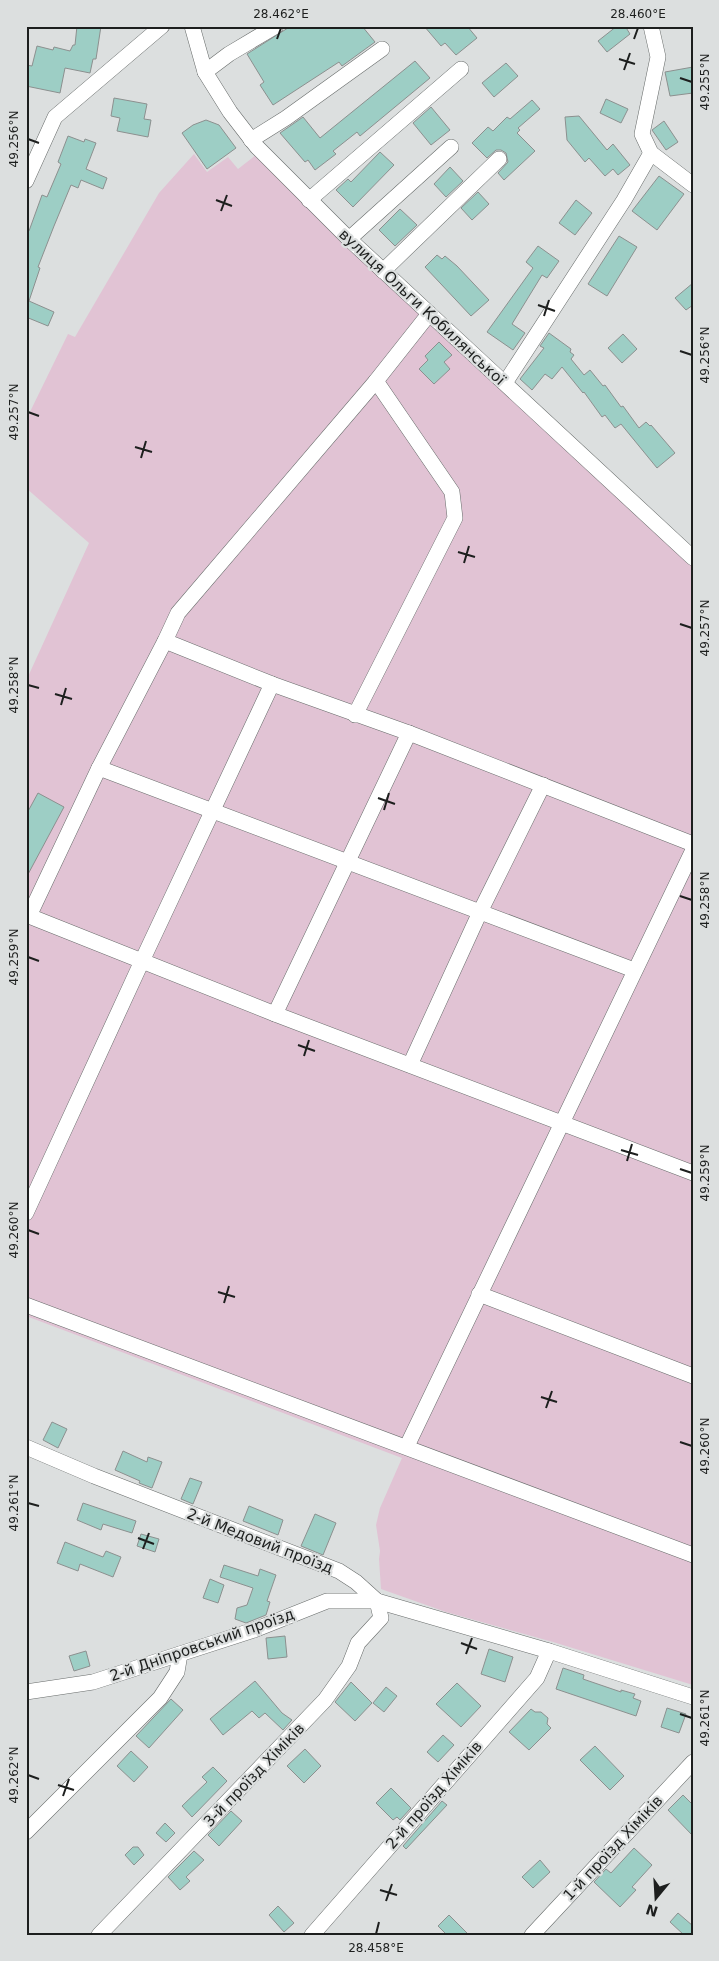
<svg xmlns="http://www.w3.org/2000/svg" width="719" height="1961" font-family="'DejaVu Sans',sans-serif">
  <style>
    .green { fill: #e1c3d4 }
    .building { fill: #9dcec5; stroke: #8c908f }
    .lines { fill: none; stroke-linecap: round; stroke-linejoin: round }
    .minor-casing { stroke: #686c6b; stroke-width: 16 }
    .minor { stroke: #fff; stroke-width: 15 }
    .ticks { fill: none; stroke: #1d1f1e; stroke-width: 2 }
    .labels { text-anchor: middle; stroke-width: 4.5; stroke-linejoin: round; paint-order: stroke }
    .street-label { font-size: 15px; fill: #1d1f1e; stroke: #dcdfdf }
    .neatline { fill: none; stroke: #1d1f1e; stroke-width: 2 }
    .ticks-label { font-size: 12px; text-anchor: middle; fill: #1d1f1e }
  </style>
  <rect width="100%" height="100%" fill="#dcdfdf"/>
  <!-- green -->
  <path class="green" d="M261,151L693,558V1685L553,1642L446,1612L381,1589L379,1559L380,1551L376,1525L380,1508L402,1458L26,1316V681L89,543L26,488V420L68,334L75,337L159,193L194,154L207,172L228,157L238,169Z"/>
  <!-- building -->
  <g class="building">
    <path d="M77,26H101L96,59H93L90,73L65,68L60,93L26,86V65L32,66L37,46L53,50L54,47L70,51L73,45H75Z"/>
    <path d="M291,26H362L375,42L342,66L339,62L273,105L260,85L264,82L247,54Z"/>
    <path d="M424,26H467L477,38L456,55L445,43L441,46Z"/>
    <path d="M617,26H625L630,34L607,52L598,41Z"/>
    <path d="M415,61L430,78L360,136L357,132L333,151L336,154L315,170L308,160L305,162L280,133L303,117L320,138Z"/>
    <path d="M506,63L518,76L494,97L482,83Z"/>
    <path d="M693,67V93L670,96L665,72Z"/>
    <path d="M114,98L147,104L144,119L151,120L148,137L117,131L120,118L111,116Z"/>
    <path d="M606,99L628,109L621,123L600,113Z"/>
    <path d="M532,100L540,109L518,128L520,130L517,133L535,151L504,180L498,173L508,162L506,153L501,150H496L487,158L472,143L488,127L493,131L507,117L510,119Z"/>
    <path d="M431,107L450,130L431,145L413,123Z"/>
    <path d="M579,116L607,150L613,144L630,165L618,175L613,169L605,176L589,158L585,162L567,140L565,117Z"/>
    <path d="M206,120L219,125L236,148L207,169L182,133L193,125Z"/>
    <path d="M664,121L678,142L666,150L652,130Z"/>
    <path d="M68,136L84,142L85,139L96,143L86,169L107,178L103,189L81,180L78,188L71,185L54,226L38,267L40,268L29,301L54,312L48,326L26,317V230L29,231L42,195L47,197L61,164L58,162Z"/>
    <path d="M380,152L394,165L353,207L336,190L348,179L351,182Z"/>
    <path d="M450,167L463,181L446,197L434,184Z"/>
    <path d="M659,176L684,194L657,230L632,211Z"/>
    <path d="M478,192L489,204L472,220L461,208Z"/>
    <path d="M576,200L592,213L575,235L559,223Z"/>
    <path d="M400,209L417,225L395,246L379,230Z"/>
    <path d="M619,236L637,247L607,296L588,284Z"/>
    <path d="M538,246L559,261L547,278L542,275L512,324L525,333L513,350L487,332L533,268L526,262Z"/>
    <path d="M437,255L442,259L445,256L457,266L489,300L471,316L425,267Z"/>
    <path d="M693,283V305L686,310L675,298Z"/>
    <path d="M549,333L571,349L570,352L574,355L571,359L584,375L590,370L603,386L605,385L621,407L623,406L639,428L646,422L650,426L651,425L675,453L657,468L621,424L615,428L605,415L602,417L584,392L583,393L562,367L552,379L545,374L532,390L520,379L544,348L540,346Z"/>
    <path d="M623,334L637,349L622,363L608,348Z"/>
    <path d="M439,342L452,355L444,362L450,369L434,384L419,369L428,360L425,356Z"/>
    <path d="M38,793L64,807L26,878V815Z"/>
    <path d="M52,1422L67,1429L58,1448L43,1440Z"/>
    <path d="M123,1451L147,1462L148,1457L162,1462L152,1488L139,1483L140,1481L115,1470Z"/>
    <path d="M190,1478L202,1482L193,1504L181,1499Z"/>
    <path d="M83,1503L136,1521L132,1533L103,1524L101,1530L77,1520Z"/>
    <path d="M249,1506L283,1520L278,1535L243,1521Z"/>
    <path d="M315,1514L336,1523L323,1555L301,1546Z"/>
    <path d="M141,1534L159,1539L155,1552L137,1546Z"/>
    <path d="M65,1542L103,1557L106,1551L121,1557L113,1577L80,1564L78,1571L57,1563Z"/>
    <path d="M224,1565L258,1576L260,1569L276,1575L267,1601L270,1602L266,1615L246,1623L235,1619L237,1608L247,1605L253,1588L220,1577Z"/>
    <path d="M210,1579L224,1585L218,1603L203,1598Z"/>
    <path d="M285,1636L287,1657L268,1659L266,1638Z"/>
    <path d="M489,1649L513,1657L505,1682L481,1674Z"/>
    <path d="M86,1651L90,1666L74,1671L69,1656Z"/>
    <path d="M563,1668L584,1675L583,1679L621,1692V1690L635,1694L633,1698L641,1701L636,1716L556,1689Z"/>
    <path d="M255,1681L282,1713L292,1720L283,1730L265,1713L259,1718L252,1711L223,1735L210,1719Z"/>
    <path d="M351,1682L372,1703L355,1721L335,1702Z"/>
    <path d="M457,1683L481,1706L461,1727L436,1704Z"/>
    <path d="M386,1687L397,1696L384,1712L373,1703Z"/>
    <path d="M171,1699L183,1710L149,1748L136,1736Z"/>
    <path d="M667,1708L686,1714L679,1733L661,1727Z"/>
    <path d="M531,1709L535,1712H541L548,1718L547,1724L551,1728L529,1750L509,1732Z"/>
    <path d="M443,1735L454,1745L438,1762L427,1752Z"/>
    <path d="M595,1746L624,1776L610,1790L580,1760Z"/>
    <path d="M305,1749L321,1766L304,1783L287,1766Z"/>
    <path d="M131,1751L148,1767L134,1782L117,1766Z"/>
    <path d="M213,1767L227,1781L192,1817L182,1806L207,1782L202,1777Z"/>
    <path d="M391,1788L411,1808L400,1820L397,1817L393,1820L376,1803Z"/>
    <path d="M683,1795L693,1805V1836L668,1810Z"/>
    <path d="M442,1801L447,1805L406,1849L403,1846Z"/>
    <path d="M231,1811L242,1821L219,1846L208,1835Z"/>
    <path d="M165,1823L175,1833L166,1842L156,1833Z"/>
    <path d="M133,1847H138L144,1855L134,1865L125,1855Z"/>
    <path d="M634,1848L652,1865L632,1887L636,1890L620,1907L594,1882L606,1869L611,1873Z"/>
    <path d="M194,1851L204,1860L186,1877L190,1881L180,1890L168,1877Z"/>
    <path d="M540,1860L550,1872L533,1888L522,1877Z"/>
    <path d="M278,1906L294,1923L284,1932L269,1915Z"/>
    <path d="M678,1913L693,1926V1935H684L670,1922Z"/>
    <path d="M449,1915L469,1935H447L438,1926Z"/>
  </g>
  <g class="lines">
    <!-- minor casing -->
    <g class="minor-casing">
      <g id="minor">
        <path d="M192,26L205,72L230,112L257,147L349,239L693,558"/>
        <path d="M651,26L658,57L642,134L651,153L693,185"/>
        <path d="M205,72L229,54L276,26"/>
        <path d="M251,140L286,118L382,49"/>
        <path d="M26,181L55,117L162,26"/>
        <path d="M309,200L461,69"/>
        <path d="M349,239L451,147"/>
        <path d="M383,271L499,159"/>
        <path d="M429,314L376,381L178,613L165,641L99,768L29,916L275,1014L693,1173"/>
        <path d="M505,383L624,200L651,153"/>
        <path d="M165,641L272,684L409,733L693,844"/>
        <path d="M355,715L455,518L452,492L376,381"/>
        <path d="M99,768L634,970"/>
        <path d="M275,1014L409,733"/>
        <path d="M410,1065L480,912L543,785"/>
        <path d="M26,1213L142,961L272,684"/>
        <path d="M479,1294L693,1376"/>
        <path d="M26,1305L693,1555"/>
        <path d="M407,1446L693,850"/>
        <path d="M26,1447L94,1476L339,1571L356,1582L377,1601L549,1651L693,1697"/>
        <path d="M26,1692L93,1682L254,1630L327,1601H377"/>
        <path d="M26,1832L160,1698L177,1672L180,1654"/>
        <path d="M99,1935L325,1700L349,1666L358,1643L381,1618L377,1601"/>
        <path d="M312,1935L537,1678L549,1651"/>
        <path d="M532,1935L693,1762"/>
      </g>
    </g>
    <!-- minor -->
    <use href="#minor" class="minor"/>
  </g>
  <!-- ticks -->
  <path class="ticks" d="M277,39L281,28M634,39L638,28M619,59L635,64M624,70L630,53M680,78L692,82M28,139L39,143M216,200L232,206M221,211L227,195M538,305L555,311M544,316L549,300M680,351L692,355M28,412L39,416M135,447L152,452M141,458L146,441M458,552L475,557M464,563L469,546M680,624L692,628M28,685L39,688M55,694L72,699M61,705L66,688M378,798L395,804M384,810L389,793M680,896L692,900M28,957L39,961M298,1045L315,1051M304,1056L309,1040M621,1150L638,1155M627,1161L632,1144M680,1169L692,1173M28,1230L39,1234M218,1292L235,1297M224,1303L229,1286M541,1397L557,1402M546,1408L552,1391M680,1442L692,1446M28,1503L39,1506M138,1538L154,1544M143,1549L149,1533M461,1643L477,1649M466,1654L472,1638M680,1714L692,1718M28,1775L39,1779M58,1785L74,1790M63,1796L69,1779M380,1890L397,1895M386,1901L392,1884M376,1934L379,1922"/>
  <g class="labels">
    <!-- street labels -->
    <g class="street-label">
      <text transform="translate(422 307) rotate(43)" y="5">вулиця Ольги Кобилянської</text>
      <text transform="translate(260 1541) rotate(21)" y="5">2-й Медовий проїзд</text>
      <text transform="translate(202 1645) rotate(-19)" y="5">2-й Дніпровський проїзд</text>
      <text transform="translate(254 1775) rotate(-46)" y="5">3-й проїзд Хіміків</text>
      <text transform="translate(434 1795) rotate(-49)" y="5">2-й проїзд Хіміків</text>
      <text transform="translate(613 1848) rotate(-47)" y="5">1-й проїзд Хіміків</text>
    </g>
  </g>
  <!-- border -->
  <rect width="719" height="1961" fill="none" stroke="#dcdfdf" stroke-width="55"/>
  <!-- north arrow -->
  <g transform="translate(656 1898) rotate(198)" stroke="#dcdfdf" stroke-width="4" paint-order="stroke">
  <path d="M0-4L9 19L0 12L-9 19Z" fill="#1d1f1e"/>
  <text y="-8" font-size="14" font-weight="bold" text-anchor="middle" fill="#1d1f1e">N</text>
  </g>
  <rect x="28" y="28" width="664" height="1906" class="neatline"/>
  <g class="ticks-label">
    <text x="281" y="18">28.462°E</text>
    <text x="638" y="18">28.460°E</text>
    <text transform="translate(705 82) rotate(-90)" y="4">49.255°N</text>
    <text transform="translate(14 139) rotate(-90)" y="4">49.256°N</text>
    <text transform="translate(705 355) rotate(-90)" y="4">49.256°N</text>
    <text transform="translate(14 412) rotate(-90)" y="4">49.257°N</text>
    <text transform="translate(705 628) rotate(-90)" y="4">49.257°N</text>
    <text transform="translate(14 685) rotate(-90)" y="4">49.258°N</text>
    <text transform="translate(705 900) rotate(-90)" y="4">49.258°N</text>
    <text transform="translate(14 957) rotate(-90)" y="4">49.259°N</text>
    <text transform="translate(705 1173) rotate(-90)" y="4">49.259°N</text>
    <text transform="translate(14 1230) rotate(-90)" y="4">49.260°N</text>
    <text transform="translate(705 1446) rotate(-90)" y="4">49.260°N</text>
    <text transform="translate(14 1503) rotate(-90)" y="4">49.261°N</text>
    <text transform="translate(705 1718) rotate(-90)" y="4">49.261°N</text>
    <text transform="translate(14 1775) rotate(-90)" y="4">49.262°N</text>
    <text x="376" y="1952">28.458°E</text>
  </g>
</svg>
